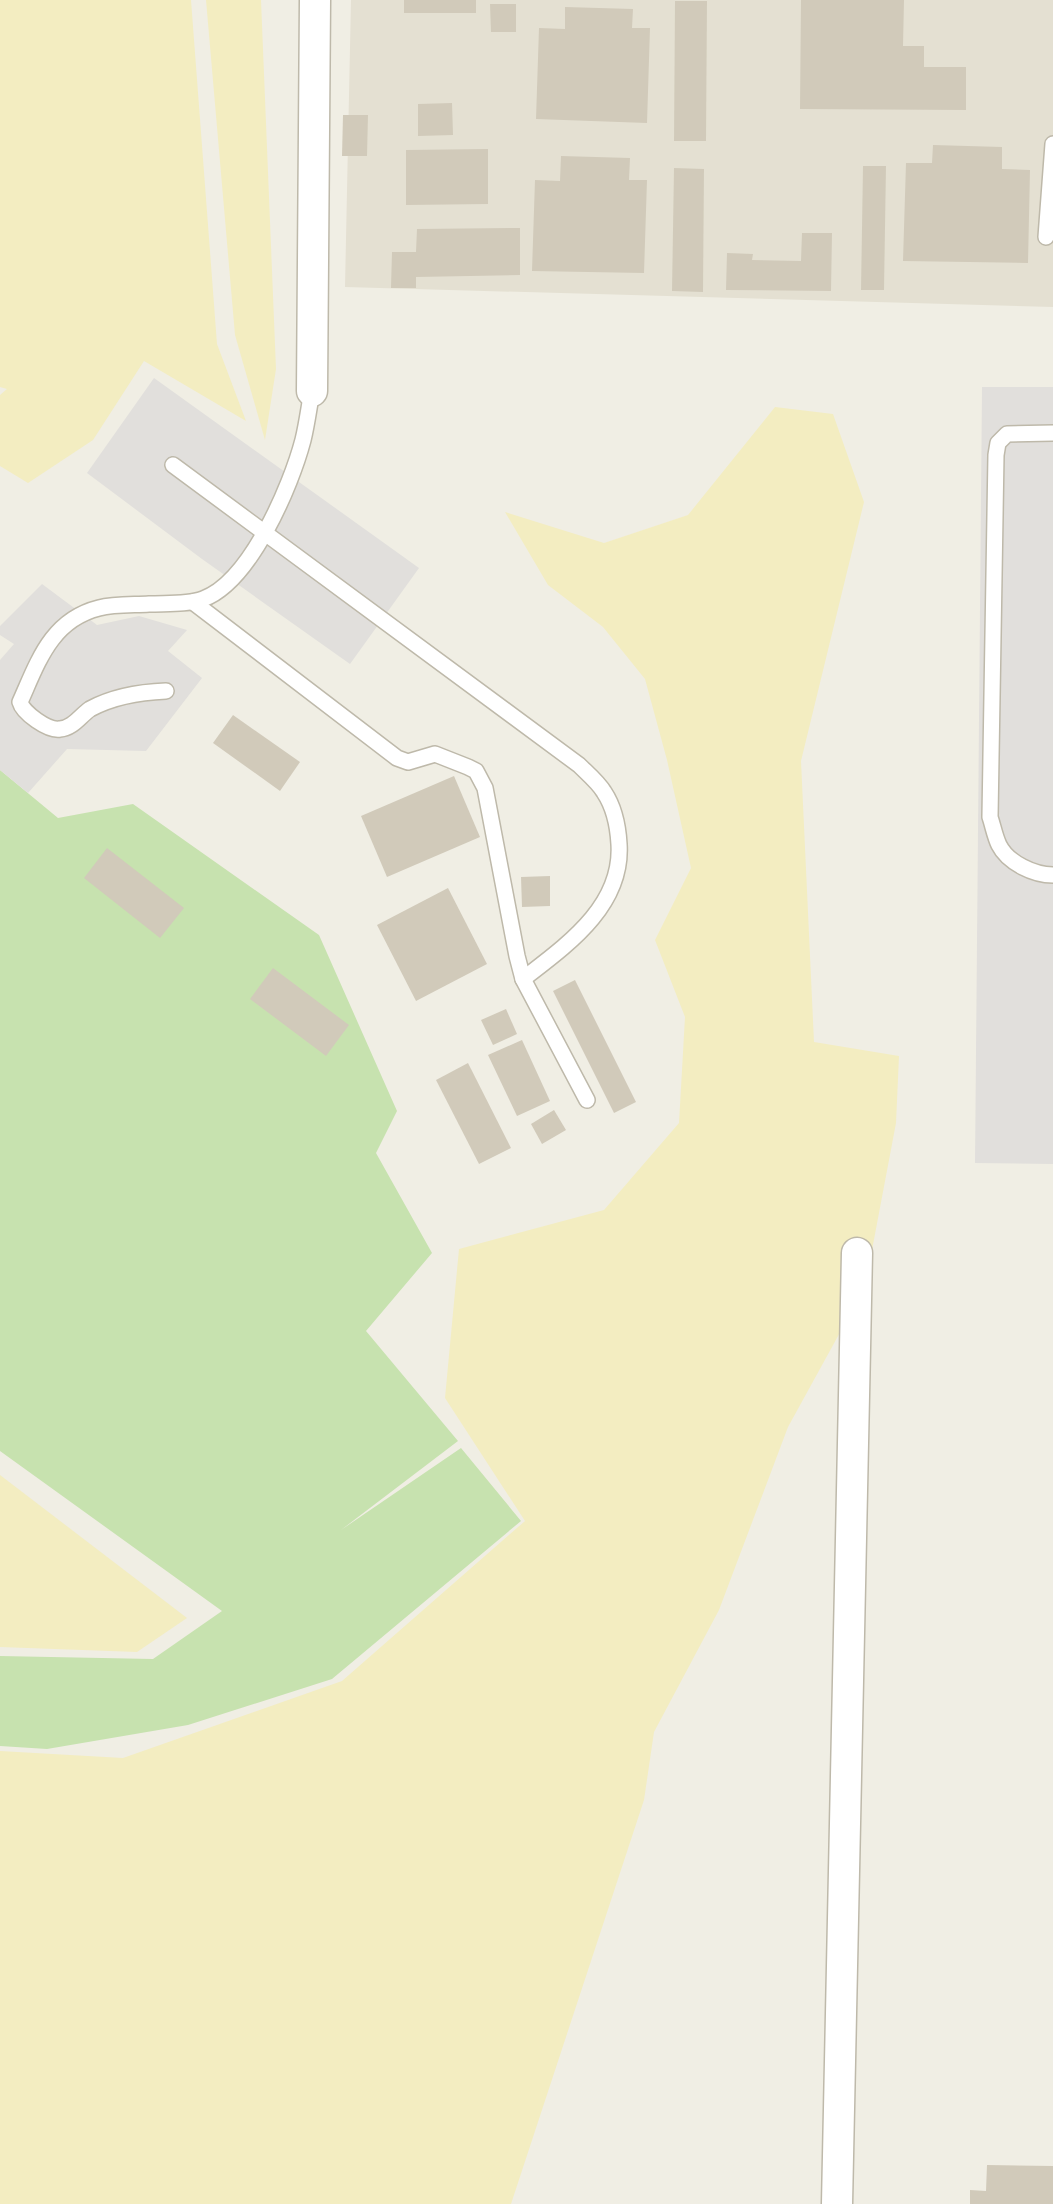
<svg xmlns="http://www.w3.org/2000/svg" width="1053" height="2204" font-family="Roboto,sans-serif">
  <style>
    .residential { fill: #e4e0d2 }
    .green { fill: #c7e2af }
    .sand { fill: #f3edc1 }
    .parking { fill: #e1dfdc }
    .building { fill: #d1caba }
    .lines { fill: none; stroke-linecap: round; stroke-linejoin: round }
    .service-casing { stroke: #beb9aa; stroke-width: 18 }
    .minor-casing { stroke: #beb9aa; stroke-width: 33 }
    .service { stroke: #fff; stroke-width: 15 }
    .minor { stroke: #fff; stroke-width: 30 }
  </style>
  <rect width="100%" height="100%" fill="#f0eee4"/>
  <!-- residential -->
  <path class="residential" d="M351,0H1053V307L345,287Z"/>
  <!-- green -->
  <path class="green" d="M0,770L58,818L133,804L319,935L397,1111L376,1153L432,1253L366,1331L458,1441L341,1530L461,1448L521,1521L332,1679L188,1725L47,1749L0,1746V1656L153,1659L222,1611L0,1451Z"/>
  <!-- sand -->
  <g class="sand">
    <path d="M0,0H191L217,344L246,421L144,361L93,440L28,483L0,466V395L7,389L0,387Z"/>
    <path d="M206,0H261L276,369L265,440L235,335Z"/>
    <path d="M775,407L833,414L864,502L801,761L814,1042L899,1056L896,1123L865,1287L788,1427L719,1610L654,1732L644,1800L511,2204H0V1751L123,1758L342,1681L525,1521L445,1398L459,1249L604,1210L679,1123L685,1017L655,940L691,868L667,760L645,679L603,627L548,585L505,512L604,543L688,515Z"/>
    <path d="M0,1475L187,1618L137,1652L0,1647Z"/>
  </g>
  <!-- parking -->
  <g class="parking">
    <path d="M154,378L419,568L350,664L202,559L87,473Z"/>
    <path d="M982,387H1053V1164L975,1163Z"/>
    <path d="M42,584L97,625L139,616L187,630L168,651L202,678L146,751L67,749L28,793L0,770V660L14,644L0,635V626Z"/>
  </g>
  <!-- building -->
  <g class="building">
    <rect x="404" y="0" width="72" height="13"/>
    <path d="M801,0H904L903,46H924V67H966V110L800,109Z"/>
    <path d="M675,1H707L706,141H674Z"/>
    <path d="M490,4H516V32H491Z"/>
    <path d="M565,7L633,9L632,28H650L647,123L536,119L539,28L565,29Z"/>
    <path d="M452,103L453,135L418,136V104Z"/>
    <path d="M343,115H368L367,156H342Z"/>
    <path d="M933,145L1002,147V169L1030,170L1028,263L903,261L906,163H932Z"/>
    <path d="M488,149V204L406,205V150Z"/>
    <path d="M561,156L630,158L629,180H647L644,273L532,271L535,180L560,181Z"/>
    <path d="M863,166H886L884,290H861Z"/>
    <path d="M674,168L704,169L703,292L672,291Z"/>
    <path d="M520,228V275L416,277V288H391L392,252H416L417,229Z"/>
    <path d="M802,233H832L831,291L726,290L727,253L753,254L752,260L801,261Z"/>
    <path d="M233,715L300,762L280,791L213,743Z"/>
    <path d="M454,776L480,837L387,877L361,816Z"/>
    <path d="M107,848L184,908L160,938L84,878Z"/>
    <path d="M550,876V906L522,907L521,877Z"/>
    <path d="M448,888L487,964L416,1001L377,925Z"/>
    <path d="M273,968L349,1025L326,1056L250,999Z"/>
    <path d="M575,980L636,1102L614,1113L553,991Z"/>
    <path d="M506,1009L517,1034L493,1045L481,1020Z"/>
    <path d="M522,1040L550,1101L517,1116L488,1055Z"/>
    <path d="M468,1063L511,1148L479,1164L436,1080Z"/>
    <path d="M554,1110L566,1130L542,1144L531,1124Z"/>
    <path d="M987,2165L1053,2166V2204H970V2190L986,2191Z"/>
  </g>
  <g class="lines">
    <!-- service casing -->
    <g class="service-casing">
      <g id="service">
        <path d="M1046,237L1053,144"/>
        <path d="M1053,433L1007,434L998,443L996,455L990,817C993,826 995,837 999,845C1008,863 1034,875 1053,875"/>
        <path d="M173,465L579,765C587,773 598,782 604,792C614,807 618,826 619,844C623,906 567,945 523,979"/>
        <path d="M193,602L397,758L408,762L435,754L468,767L476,771L485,788L517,956L523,979L587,1100"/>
        <path d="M166,691C140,692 114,696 90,709C80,716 73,728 60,729C48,731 23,713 20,702C38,662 51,620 99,608C114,604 133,605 149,604C166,603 186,605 203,599C250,582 291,486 303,440C307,424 309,407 312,391"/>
      </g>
    </g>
    <!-- minor casing -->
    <g class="minor-casing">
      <g id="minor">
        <path d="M312,391L315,0"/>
        <path d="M837,2204L857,1253"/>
      </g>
    </g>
    <!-- service -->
    <use href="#service" class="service"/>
    <!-- minor -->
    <use href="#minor" class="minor"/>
  </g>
</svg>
